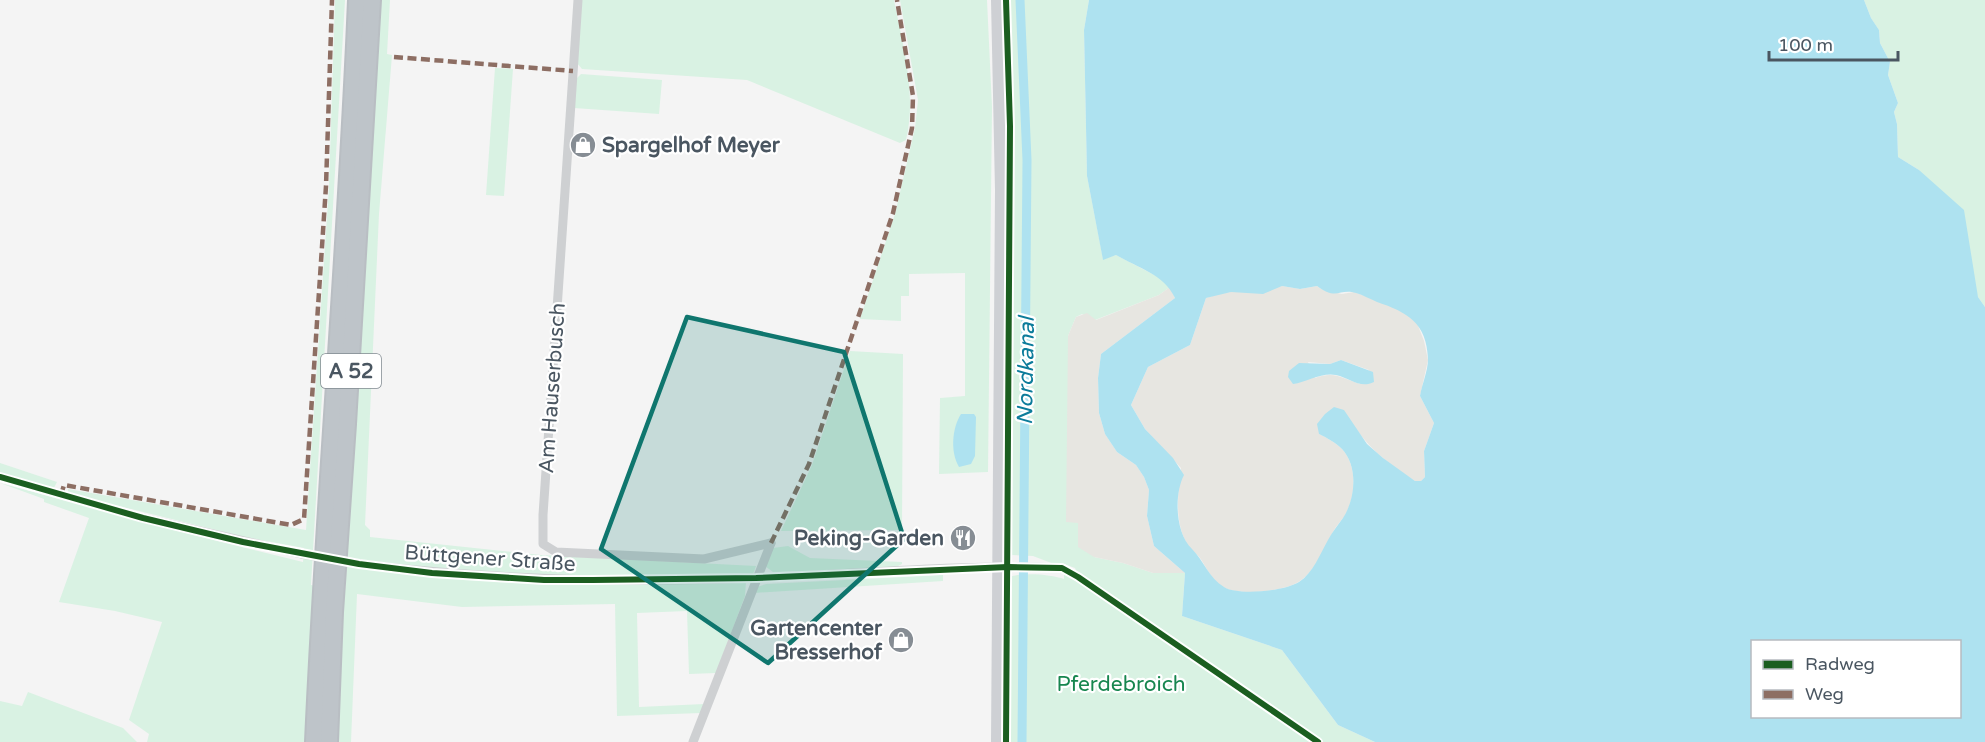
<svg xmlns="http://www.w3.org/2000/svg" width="1985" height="742" font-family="'Varela Round',sans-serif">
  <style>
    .green { fill: #d9f2e3 }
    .sand { fill: #e7e6e1; fill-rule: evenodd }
    .water { fill: #aee2f0; fill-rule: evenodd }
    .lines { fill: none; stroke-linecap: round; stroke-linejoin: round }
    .canal { stroke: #aee2f0; stroke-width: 9 }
    .motorway-casing { stroke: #b9bec3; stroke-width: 20 }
    .minor { stroke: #ced0d2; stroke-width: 9 }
    .secondary { stroke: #ced0d4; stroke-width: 12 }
    .motorway { stroke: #bec4c9; stroke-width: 16 }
    .minor-bridge { stroke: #ced0d2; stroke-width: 9 }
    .quiet { stroke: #8d6e63; stroke-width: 4.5; stroke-dasharray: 9 4.5; stroke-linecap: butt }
    .cycleway-casing { stroke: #fff; stroke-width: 10 }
    .cycleway { stroke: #1b5e20; stroke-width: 6 }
    .marked { fill: #0f766e; fill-opacity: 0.2; stroke: #0f766e; stroke-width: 4.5; stroke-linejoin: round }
    .labels { text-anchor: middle; stroke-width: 4.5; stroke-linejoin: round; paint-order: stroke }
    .shield { fill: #fff; stroke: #808990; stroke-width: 1.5 }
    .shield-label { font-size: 20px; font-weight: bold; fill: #4a5661 }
    .poi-label { font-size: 21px; font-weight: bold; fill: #4a5661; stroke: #fff; text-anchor: end }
    .street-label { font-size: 21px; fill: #4a5661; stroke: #fff }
    .park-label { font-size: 21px; fill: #17864f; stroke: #fff }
    .water-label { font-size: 22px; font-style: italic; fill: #0c7c9b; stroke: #fff }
  </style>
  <rect width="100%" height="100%" fill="#f4f4f4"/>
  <!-- green -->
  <g class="green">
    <path d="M335,0H345L311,585L345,592L380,0H390L387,54L392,55L379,214L365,525L370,530V537L541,555L756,566L754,572L746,582L745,596L716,673L689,674L687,611L637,613L639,707L704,704L701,713L617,716L615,604L462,607L357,594L351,742H147L149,734L129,720L162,622L115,611L59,602L89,518L44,502V499L0,483L193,535L303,562L304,548L245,537L78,496L68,492V489L306,530L329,187Z"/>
    <path d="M581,0H894C903,46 917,94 906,140L900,143L747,80L582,69L577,63Z"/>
    <path d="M900,0H987L992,107L988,472L939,474L940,398L965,396V273L909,274V296H901V321L860,319L895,214L915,128L918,100Z"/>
    <path d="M1001,0H1005V5L1008,126L1007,487H1004Z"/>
    <path d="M1007,0H1089L1084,30L1087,176L1103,259L1116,255L1162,279L1170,287L1159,295L1095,320L1082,314L1076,317L1068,336L1078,523L1094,557L1123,563L1153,573H1185L1182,616L1282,650L1338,725L1375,742H1322L1087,579L1078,575L1075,568L1064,564H1054L1033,556L1011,555V126Z"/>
    <path d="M1864,0H1985V307L1978,297L1919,170L1898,157L1897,124L1894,112L1898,103L1888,75L1890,62L1880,43L1879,30L1871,18Z"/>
    <path d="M495,68L513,69L504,196L486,195Z"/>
    <path d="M581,74L662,80L659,114L574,108L576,79Z"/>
    <path d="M850,351L903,354L902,530L781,531L812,465Z"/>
    <path d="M0,463L57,482L54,488L0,473Z"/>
    <path d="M788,546L810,558L902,562V564L892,569L773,572L765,566L773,548Z"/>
    <path d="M1064,573L1082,582L1313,742H1002L1003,580C1015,571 1050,574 1064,579Z"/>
    <path d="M943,575V581L754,593L757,587L766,584Z"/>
    <path d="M28,692L123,728L137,742H0V701L22,706Z"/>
  </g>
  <!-- sand -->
  <g class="sand">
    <path d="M1282,286L1300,289L1317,286L1323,290L1342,294L1354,292L1393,306L1406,314L1417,323L1424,341L1428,360L1420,396L1434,423L1424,451L1425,477L1421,481H1415C1392,467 1372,451 1356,429L1319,434C1327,438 1335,442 1342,449C1358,466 1356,498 1344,517C1340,522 1336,526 1333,532C1324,548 1316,570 1300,581C1286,591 1242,596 1225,588C1214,583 1208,571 1202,561C1198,554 1191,550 1187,544C1174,521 1178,492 1181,468L1145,429L1131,405L1148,367L1190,345L1206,298L1222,293ZM1341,360L1369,370L1360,384C1341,378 1335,371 1315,378L1308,362L1330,364Z"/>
    <path d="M1170,287L1175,298L1101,354L1098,378L1099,413L1105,434L1117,452L1136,465L1144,477L1149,490L1147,516L1154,546L1185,573H1153L1123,563L1094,557L1078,547V523L1066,522L1068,336L1076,317L1087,313L1096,320L1159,295Z"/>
  </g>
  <!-- water -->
  <g class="water">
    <path d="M1089,0H1864L1871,18L1879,30L1880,43L1890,62L1888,75L1898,103L1894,112L1897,124L1898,157L1919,170L1964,210L1978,297L1985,307V742H1375L1338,725L1282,650L1182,616L1185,573L1154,546L1147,516L1149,490L1144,477L1136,465L1117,452L1105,434L1099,413L1098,378L1101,354L1175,298C1164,274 1138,268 1116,255L1103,260L1087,176L1084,30ZM1282,286L1300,289L1317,286C1337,301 1339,288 1356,293C1363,295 1370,299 1377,302C1407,312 1427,323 1428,359C1428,371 1422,384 1420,396L1434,423L1424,451L1425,477L1421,481H1415L1383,458L1367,444L1344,410L1334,407L1325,414L1317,424L1319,434C1327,438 1335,442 1342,449C1358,466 1356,498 1343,518C1338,525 1332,532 1328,540C1320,554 1313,573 1299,582C1285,591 1238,596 1224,587C1209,578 1204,561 1192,549C1175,533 1174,494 1184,475L1173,458L1145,429L1131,405L1148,367L1190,345L1206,298L1231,292L1263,294ZM1752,642H1960V716H1752Z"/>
    <path d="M1341,360L1373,372L1374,382C1360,389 1350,378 1336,375C1322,372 1307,382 1293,384L1288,377L1289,371L1299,363L1330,364Z"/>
    <path d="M961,414H974L976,417L975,456L971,464L959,467C950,452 952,428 961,414Z"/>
  </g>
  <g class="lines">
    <!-- canal -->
    <path class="canal" d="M1020,0L1027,160L1022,742"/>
    <!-- motorway casing -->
    <g class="motorway-casing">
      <g id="motorway">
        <path d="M314,742C325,495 347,248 357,0"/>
        <path d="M329,742L334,612L347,424L372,0"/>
      </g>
    </g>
    <!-- minor -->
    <g class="minor">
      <path d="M578,0L543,515V544L556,552L704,559L771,543"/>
      <path d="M0,477L143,518L302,554"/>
      <path d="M359,564C493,580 624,583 758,578C859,574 961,564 1062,568"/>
      <path d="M693,742L771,543"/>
    </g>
    <!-- secondary -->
    <path class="secondary" d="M997,0L1001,190L997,742"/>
    <!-- motorway -->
    <use href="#motorway" class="motorway"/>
    <!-- minor-bridge -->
    <path class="minor-bridge" d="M302,554L359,564"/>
    <!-- quiet -->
    <g class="quiet">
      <path d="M394,57L573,71"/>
      <path d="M61,495L64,485L291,525L304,519L326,186L332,0"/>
      <path d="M771,543L809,464L893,213L912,128L913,96L897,0"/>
    </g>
    <!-- cycleway casing -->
    <g class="cycleway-casing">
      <g id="cycleway">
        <path d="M1006,0L1010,126L1006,742"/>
        <path d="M0,477L143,518L243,542L359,564L432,573L544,580H593L756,578L1008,567L1062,568L1078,577L1318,742"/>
      </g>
    </g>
    <!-- cycleway -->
    <use href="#cycleway" class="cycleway"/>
  </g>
  <!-- marked area -->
  <path class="marked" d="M687,317L844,352L904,539L768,663L601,549Z"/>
  <!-- icons -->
  <defs>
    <g id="shop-disc" transform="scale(1.35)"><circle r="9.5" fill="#868d94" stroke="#fff"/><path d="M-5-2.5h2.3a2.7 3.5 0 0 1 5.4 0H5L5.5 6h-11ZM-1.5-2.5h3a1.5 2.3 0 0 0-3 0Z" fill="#fff"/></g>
    <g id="restaurant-disc" transform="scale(1.35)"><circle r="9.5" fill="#868d94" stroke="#fff"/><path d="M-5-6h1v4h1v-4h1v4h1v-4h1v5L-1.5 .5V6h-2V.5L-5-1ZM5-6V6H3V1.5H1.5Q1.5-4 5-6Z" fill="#fff"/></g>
  </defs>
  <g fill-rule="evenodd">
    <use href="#shop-disc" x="583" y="145"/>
    <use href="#restaurant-disc" x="963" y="538"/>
    <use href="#shop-disc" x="901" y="640"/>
  </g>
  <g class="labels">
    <!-- shield labels -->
    <rect class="shield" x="321" y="354" width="60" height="34" rx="4.5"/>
    <g class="shield-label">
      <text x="351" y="378">A 52</text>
    </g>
    <!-- poi labels -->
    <g class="poi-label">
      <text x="602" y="152" text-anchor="start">Spargelhof Meyer</text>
      <text x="944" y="545">Peking-Garden</text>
      <text x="882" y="635">Gartencenter<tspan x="882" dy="24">Bresserhof</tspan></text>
    </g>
    <!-- street labels -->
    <g class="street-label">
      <text transform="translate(552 388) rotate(-86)" y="7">Am Hauserbusch</text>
      <text transform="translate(490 558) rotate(4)" y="7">Büttgener Straße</text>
    </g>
    <!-- park labels -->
    <g class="park-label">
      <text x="1121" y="691">Pferdebroich</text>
    </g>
    <!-- water labels -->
    <g class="water-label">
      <text transform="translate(1025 371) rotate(-89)" y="8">Nordkanal</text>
    </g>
  </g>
  <!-- legend -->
  <rect x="1751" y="640" width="210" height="78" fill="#ffffff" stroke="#b7bbc0" stroke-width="1.5"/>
  <rect x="1763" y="660" width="30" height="9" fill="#1b5e20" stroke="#b7bbc0" stroke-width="1.5"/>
  <text x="1805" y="670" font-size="18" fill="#4a5661">Radweg</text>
  <rect x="1763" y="690" width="30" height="9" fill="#8d6e63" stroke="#b7bbc0" stroke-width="1.5"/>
  <text x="1805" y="700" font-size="18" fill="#4a5661">Weg</text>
  <!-- scale -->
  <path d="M1769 51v9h129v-9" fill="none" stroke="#4a5661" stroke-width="3"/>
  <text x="1778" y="51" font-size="18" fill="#4a5661" stroke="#ffffff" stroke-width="4.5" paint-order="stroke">100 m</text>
</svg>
